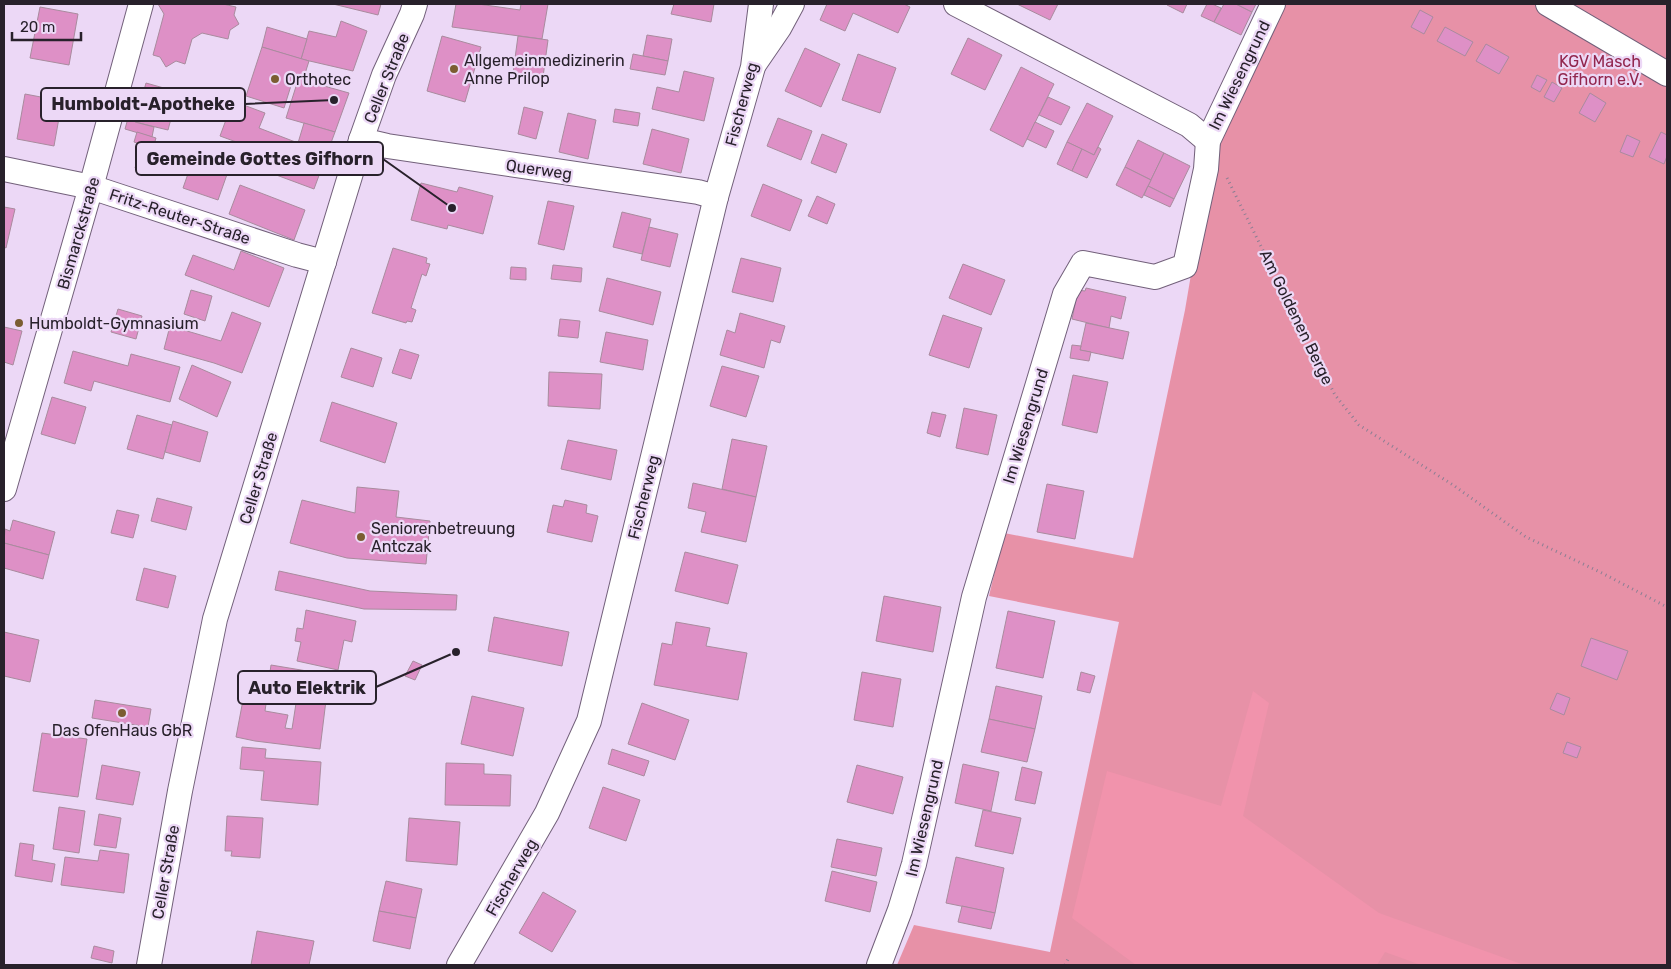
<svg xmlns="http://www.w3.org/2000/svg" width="1671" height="969" font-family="Rubik,sans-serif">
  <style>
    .green { fill: #e791a7 }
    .forest { fill: #f193ac }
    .building { fill: #de90c6; stroke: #a98b9e }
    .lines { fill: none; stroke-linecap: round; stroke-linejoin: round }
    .minor-casing { stroke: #72607a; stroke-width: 26 }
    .path { stroke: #8c7f93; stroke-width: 3; stroke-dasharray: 1 4; stroke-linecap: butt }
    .minor { stroke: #fff; stroke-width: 24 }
    .poi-dot { fill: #7b5d31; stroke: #ecd8f6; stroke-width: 2 }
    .labels { text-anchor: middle; stroke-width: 4.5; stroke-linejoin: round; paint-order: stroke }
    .poi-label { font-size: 16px; fill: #28212b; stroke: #ecd8f6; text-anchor: start }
    .park-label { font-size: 16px; fill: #92264e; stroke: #ecd8f6 }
    .street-label { font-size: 16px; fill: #28212b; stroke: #ecd8f6 }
    .leader { fill: none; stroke: #28212b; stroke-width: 2 }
    .callout-dot { fill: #28212b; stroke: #ecd8f6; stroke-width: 2 }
    .callout { fill: #ecd8f6; stroke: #28212b; stroke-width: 2 }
    .callout-label { font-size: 18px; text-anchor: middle; font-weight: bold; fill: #28212b }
  </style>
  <rect width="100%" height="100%" fill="#ecd8f6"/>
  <!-- green -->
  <path class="green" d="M1277,4H1667V965H897L914,925L1050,952L1119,622L989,596L1004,533L1133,558L1185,310L1215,133Z"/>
  <!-- forest -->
  <path class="forest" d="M1253,691L1269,703L1243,816L1379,913L1524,965H1421L1385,952L1377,965H1136L1072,918L1107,771L1221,806Z"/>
  <!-- building -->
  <g class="building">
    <path d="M158,4H223L236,7L234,15L239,24L230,30L228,39L202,33L192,39L185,64L176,61L166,67L160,57L153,55L164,14Z"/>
    <path d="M333,4H381L378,15Z"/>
    <path d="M456,4H478L520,10L521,4H548L542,39L452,27Z"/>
    <path d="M674,4H714L711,22L671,14Z"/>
    <path d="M827,4H904L910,7L898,33L853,13L845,31L820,20Z"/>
    <path d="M1017,4H1058L1050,20Z"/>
    <path d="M1168,4H1187L1183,13L1167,5Z"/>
    <path d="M1207,4H1212L1221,8L1214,22L1201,16Z"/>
    <path d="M1224,4H1236L1252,12L1241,35L1214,22Z"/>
    <path d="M1236,4H1256L1252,12Z"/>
    <path d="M40,7L78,14L69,65L30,58Z"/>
    <path d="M1420,10L1433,17L1424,34L1411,27Z"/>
    <path d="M341,21L367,31L353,71L301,59L309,31L336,37Z"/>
    <path d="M267,27L307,39L301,59L262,47Z"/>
    <path d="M1445,27L1473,42L1465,56L1437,41Z"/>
    <path d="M647,35L672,39L668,61L643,56Z"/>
    <path d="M442,36L481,47L465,102L427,91Z"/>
    <path d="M518,36L548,40L543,77L513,73Z"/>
    <path d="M968,38L1002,55L985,90L951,74Z"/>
    <path d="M1486,44L1509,57L1499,74L1476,61Z"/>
    <path d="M262,47L309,61L303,80L349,93L335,132L286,118L299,77L294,76L284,108L246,96Z"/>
    <path d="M805,48L840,64L821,107L785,91Z"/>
    <path d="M633,54L668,61L665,75L630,69Z"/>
    <path d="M858,54L896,68L880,113L842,100Z"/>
    <path d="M1021,67L1054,84L1023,147L990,130Z"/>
    <path d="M684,71L714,78L704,121L652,109L657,87L679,92Z"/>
    <path d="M1537,75L1547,80L1540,92L1531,87Z"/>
    <path d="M1552,82L1562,88L1554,102L1544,97Z"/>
    <path d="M146,83L178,92L168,130L135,122Z"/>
    <path d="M1590,93L1606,103L1595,122L1579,113Z"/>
    <path d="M25,94L62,101L54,146L17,139Z"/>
    <path d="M1048,97L1070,107L1061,125L1039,115Z"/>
    <path d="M233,101L265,113L259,128L298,143L304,123L335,132L314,189L244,163L250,147L220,136Z"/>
    <path d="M1087,103L1113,116L1094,155L1067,142Z"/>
    <path d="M524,107L543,112L536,139L518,134Z"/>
    <path d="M615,109L640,113L638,126L613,122Z"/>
    <path d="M130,111L138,113L135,122L154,127L152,137L125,129Z"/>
    <path d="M568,113L596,120L588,159L559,152Z"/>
    <path d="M778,118L812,131L801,160L767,146Z"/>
    <path d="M1035,122L1054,131L1046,148L1027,139Z"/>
    <path d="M652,129L689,139L681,173L643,164Z"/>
    <path d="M137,132L156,138L153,148L161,151L155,173L135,168L142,145L134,142Z"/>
    <path d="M1661,132L1667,135V156L1664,164L1649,157Z"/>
    <path d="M822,134L847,144L836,173L811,163Z"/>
    <path d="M1627,135L1640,141L1633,157L1620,152Z"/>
    <path d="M1138,140L1164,153L1151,180L1125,167Z"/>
    <path d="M1067,142L1082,149L1072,171L1057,164Z"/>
    <path d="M1098,147L1101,149L1087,178L1072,171L1082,149L1094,155Z"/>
    <path d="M196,151L231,163L218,200L183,188Z"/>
    <path d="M1164,153L1190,166L1174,199L1148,186Z"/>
    <path d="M1125,167L1151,180L1142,198L1116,185Z"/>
    <path d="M421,183L457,192L459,187L493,196L483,234L448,225L447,229L411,220Z"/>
    <path d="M763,184L802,200L790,231L751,216Z"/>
    <path d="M240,185L305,210L294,240L229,214Z"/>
    <path d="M1148,186L1174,199L1170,207L1144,195Z"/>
    <path d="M817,196L835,204L827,224L808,216Z"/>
    <path d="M548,201L574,206L564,250L538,244Z"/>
    <path d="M4,207L15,209L6,248L4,247Z"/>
    <path d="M622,212L651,219L642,254L613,247Z"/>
    <path d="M649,227L678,234L670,267L641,260Z"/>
    <path d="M393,248L427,258L426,263L430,264L426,276L422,274L411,308L416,310L412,322L407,321L406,323L372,313Z"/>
    <path d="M241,251L284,268L269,307L185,275L193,255L234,270Z"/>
    <path d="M741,258L781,268L773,302L732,292Z"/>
    <path d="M963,264L1005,280L991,315L949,298Z"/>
    <path d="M553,265L582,268L581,282L551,279Z"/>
    <path d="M511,267L526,268V280L510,279Z"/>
    <path d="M607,278L661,292L653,325L599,311Z"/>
    <path d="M1086,288L1126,297L1121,319L1111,316L1109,328L1072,319L1078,290L1085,291Z"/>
    <path d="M191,290L212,296L205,321L184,314Z"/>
    <path d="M118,309L142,316L136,339L111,332Z"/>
    <path d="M232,312L261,323L242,373L214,363L164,349L170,326L221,341Z"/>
    <path d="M740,313L785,326L780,343L771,340L764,368L720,355L727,330L735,333Z"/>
    <path d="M943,315L982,328L969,368L929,355Z"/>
    <path d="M560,319L580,321L578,338L558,336Z"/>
    <path d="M1086,323L1129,332L1123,359L1080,350Z"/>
    <path d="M4,327L22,331L13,365L4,362Z"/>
    <path d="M606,332L648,340L643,370L600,362Z"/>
    <path d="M1072,345L1081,346L1080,350L1091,352L1089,361L1070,358Z"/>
    <path d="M351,348L382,358L373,387L341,377Z"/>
    <path d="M400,349L419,355L411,379L392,373Z"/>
    <path d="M73,351L128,366L131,354L180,367L170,402L94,381L91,391L64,383Z"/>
    <path d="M192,365L231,382L217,417L179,399Z"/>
    <path d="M722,366L759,376L746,417L710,406Z"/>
    <path d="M549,372L602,374L600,409L548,406Z"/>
    <path d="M1073,375L1108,382L1097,433L1062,425Z"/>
    <path d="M52,397L86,407L75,444L41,434Z"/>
    <path d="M332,402L397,423L385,463L320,441Z"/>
    <path d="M964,408L997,415L988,455L956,448Z"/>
    <path d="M932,412L946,415L940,437L927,433Z"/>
    <path d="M137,415L172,425L163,459L127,449Z"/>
    <path d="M173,421L208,432L200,462L165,452Z"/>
    <path d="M732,439L767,446L756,497L722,489Z"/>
    <path d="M568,440L617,450L611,480L561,469Z"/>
    <path d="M693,483L756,497L746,542L701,532L706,512L688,508Z"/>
    <path d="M1047,484L1084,491L1075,539L1037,532Z"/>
    <path d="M357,487L399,491L396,517L430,521L426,564L347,558L290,543L302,500L355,513Z"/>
    <path d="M157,498L192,507L186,530L151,521Z"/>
    <path d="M565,500L587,505L586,513L598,516L592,542L547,532L553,505L563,507Z"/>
    <path d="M117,510L139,515L133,538L111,533Z"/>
    <path d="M13,520L55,532L49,555L4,543L5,529L10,531Z"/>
    <path d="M4,543L49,555L43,579L4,568Z"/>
    <path d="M685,552L738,565L728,604L675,591Z"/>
    <path d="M144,568L176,576L168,608L136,600Z"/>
    <path d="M279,571L370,591L457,595L456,610L364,609L275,590Z"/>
    <path d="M884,596L941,607L933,652L876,641Z"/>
    <path d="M306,610L356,621L352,642L344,640L338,670L297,661L301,642L295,641L297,628L303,629Z"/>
    <path d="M1008,611L1055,621L1043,678L996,668Z"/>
    <path d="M494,617L569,632L562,666L488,651Z"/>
    <path d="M676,622L710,628L706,646L747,653L738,700L654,685L662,643L672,645Z"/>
    <path d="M4,632L39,640L30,682L4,676Z"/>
    <path d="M1591,638L1628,651L1617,680L1581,666Z"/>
    <path d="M413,661L422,665L415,680L405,676Z"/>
    <path d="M271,665L307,671L305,682L328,684L320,749L255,741L236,737L243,700L266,704L265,711L288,715L285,728L292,729L297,697L267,693Z"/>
    <path d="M862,672L901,679L893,727L854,720Z"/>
    <path d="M1081,672L1095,676L1090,693L1077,690Z"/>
    <path d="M996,686L1042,696L1035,729L989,719Z"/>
    <path d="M1557,693L1570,698L1564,715L1550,709Z"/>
    <path d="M472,696L524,708L513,756L461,744Z"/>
    <path d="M95,700L151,709L148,727L92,718Z"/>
    <path d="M642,703L689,720L675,760L628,744Z"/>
    <path d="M989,719L1035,729L1027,762L981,752Z"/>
    <path d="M42,733L87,739L78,797L33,791Z"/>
    <path d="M1567,742L1581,747L1577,758L1563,753Z"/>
    <path d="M242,747L266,749L265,758L321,762L318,805L261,800L264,771L240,769Z"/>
    <path d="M612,749L649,761L644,776L608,764Z"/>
    <path d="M446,763L484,764V774L511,775L510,806L445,805Z"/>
    <path d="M963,764L999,772L991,811L955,803Z"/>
    <path d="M102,765L140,772L133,805L96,799Z"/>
    <path d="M857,765L903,777L893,814L847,802Z"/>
    <path d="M1022,767L1042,772L1035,804L1015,800Z"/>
    <path d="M603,787L640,800L626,841L589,828Z"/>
    <path d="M59,807L85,811L79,853L53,849Z"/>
    <path d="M983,810L1021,818L1013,854L975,846Z"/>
    <path d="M99,814L121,818L116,848L94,845Z"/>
    <path d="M227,816L263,818L260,858L231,856L232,851H225Z"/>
    <path d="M409,818L460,822L457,865L406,861Z"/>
    <path d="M837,839L882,848L876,876L831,867Z"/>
    <path d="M20,843L34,845L32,860L55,864L52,882L15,876Z"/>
    <path d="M100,850L129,854L124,893L61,885L65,857L98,861Z"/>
    <path d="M956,857L1004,868L995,913L946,903Z"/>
    <path d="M832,871L877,882L870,912L825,901Z"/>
    <path d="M386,881L422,889L416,918L379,911Z"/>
    <path d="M543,892L576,911L552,952L519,933Z"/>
    <path d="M962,906L995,913L991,929L958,922Z"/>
    <path d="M379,911L416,918L410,949L373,941Z"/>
    <path d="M257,931L314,941L309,965H251Z"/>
    <path d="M94,946L114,951L112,963L91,958Z"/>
  </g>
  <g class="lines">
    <!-- minor casing -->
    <g class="minor-casing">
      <g id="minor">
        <path d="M956,4L1189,125L1208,141"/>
        <path d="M1548,4L1667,74"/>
        <path d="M755,63L779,28L792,4"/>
        <path d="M361,140L387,146L698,192L716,197"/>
        <path d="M4,169L91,187L297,255L324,262"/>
        <path d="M4,489L91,187L141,4"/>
        <path d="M149,965L180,791L215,619L361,140L384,75L412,14L415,4"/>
        <path d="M459,965L547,813L589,721L716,197L753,67L761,4"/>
        <path d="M879,965L900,910L914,864L974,597L1065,294L1083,263L1155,277L1185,266L1206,169L1208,141L1273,4"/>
      </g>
    </g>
    <!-- path -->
    <g class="path">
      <path d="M1227,178L1335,395L1359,425L1453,485L1526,537L1600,572L1667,607"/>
      <path d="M1065,965L1069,957"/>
    </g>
    <!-- minor -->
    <use href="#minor" class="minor"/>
  </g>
  <!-- markers -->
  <g class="poi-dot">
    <circle cx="454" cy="69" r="5"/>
    <circle cx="275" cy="79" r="5"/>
    <circle cx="19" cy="323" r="5"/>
    <circle cx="361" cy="537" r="5"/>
    <circle cx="122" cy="713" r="5"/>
  </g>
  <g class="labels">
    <!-- poi labels -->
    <g class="poi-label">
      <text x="464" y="66">Allgemeinmedizinerin<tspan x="464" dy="18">Anne Prilop</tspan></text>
      <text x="285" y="85">Orthotec</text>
      <text x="29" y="329">Humboldt-Gymnasium</text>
      <text x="371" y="534">Seniorenbetreuung<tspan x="371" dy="18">Antczak</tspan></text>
      <text x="122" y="736" text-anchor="middle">Das OfenHaus GbR</text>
    </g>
    <!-- park labels -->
    <g class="park-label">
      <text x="1600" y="67">KGV Masch<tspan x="1600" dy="18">Gifhorn e.V.</tspan></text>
    </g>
    <!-- street labels -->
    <g class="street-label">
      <text transform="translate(1239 75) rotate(-64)" y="6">Im Wiesengrund</text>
      <text transform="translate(386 78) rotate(-68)" y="6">Celler Straße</text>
      <text transform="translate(741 104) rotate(-75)" y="6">Fischerweg</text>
      <text transform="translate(539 169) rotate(8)" y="6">Querweg</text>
      <text transform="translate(180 216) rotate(18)" y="6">Fritz-Reuter-Straße</text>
      <text transform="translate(78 233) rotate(-74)" y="6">Bismarckstraße</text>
      <text transform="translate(1297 317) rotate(64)" y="6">Am Goldenen Berge</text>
      <text transform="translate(1025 426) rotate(-73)" y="6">Im Wiesengrund</text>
      <text transform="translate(258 478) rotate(-73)" y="6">Celler Straße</text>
      <text transform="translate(643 497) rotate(-76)" y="6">Fischerweg</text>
      <text transform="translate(924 818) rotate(-77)" y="6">Im Wiesengrund</text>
      <text transform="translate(165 872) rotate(-80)" y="6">Celler Straße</text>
      <text transform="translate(511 877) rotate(-60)" y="6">Fischerweg</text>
    </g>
  </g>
  <!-- callouts -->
  <path class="leader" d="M334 100L245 104M452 208L383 159M456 652L376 687"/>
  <g class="callout-dot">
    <circle cx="334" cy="100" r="5"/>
    <circle cx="452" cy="208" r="5"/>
    <circle cx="456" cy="652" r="5"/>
  </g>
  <g class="callout">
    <rect x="41" y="88" width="204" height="33" rx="5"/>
    <rect x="136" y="142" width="247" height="33" rx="5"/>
    <rect x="238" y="671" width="138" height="33" rx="5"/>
  </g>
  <g class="callout-label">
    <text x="143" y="110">Humboldt-Apotheke</text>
    <text x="260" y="165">Gemeinde Gottes Gifhorn</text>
    <text x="307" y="694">Auto Elektrik</text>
  </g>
  <!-- border -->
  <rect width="1671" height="969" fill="none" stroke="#28212b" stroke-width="10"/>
  <!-- scale -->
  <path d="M12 32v8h69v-8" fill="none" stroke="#28212b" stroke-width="2.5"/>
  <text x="20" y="32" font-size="15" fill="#28212b" stroke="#ecd8f6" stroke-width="4" paint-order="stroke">20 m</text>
</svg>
